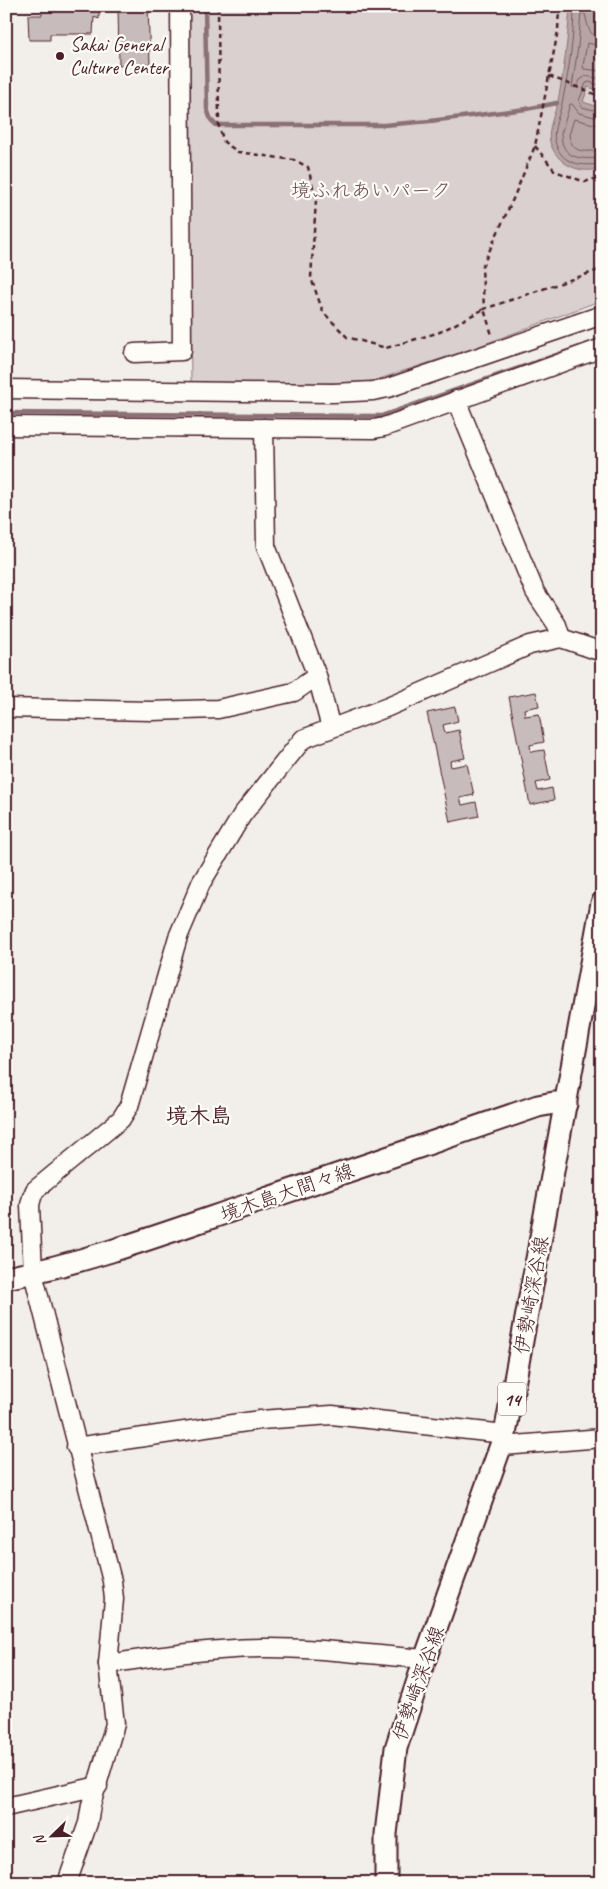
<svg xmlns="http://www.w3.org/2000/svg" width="608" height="1889" font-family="Caveat,'Klee One',sans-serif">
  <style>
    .green { fill: #d9d0cf; stroke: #92787d }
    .water { fill: #b7a5a6; stroke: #8b6f75 }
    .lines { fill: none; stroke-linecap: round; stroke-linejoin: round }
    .shore { stroke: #76555c; stroke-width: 1 }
    .stream { stroke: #8b6f75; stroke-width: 4.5 }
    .building { fill: #c8bbbb; stroke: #4a1f2b }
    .minor-casing { stroke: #4a1f2b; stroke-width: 21 }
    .major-casing { stroke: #4a1f2b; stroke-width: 25 }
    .path { stroke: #4a1f2b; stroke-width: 2.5; stroke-dasharray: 5 4; stroke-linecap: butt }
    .minor { stroke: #fdfcf7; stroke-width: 18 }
    .major { stroke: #fdfcf7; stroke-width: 21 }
    .poi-dot { fill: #4a1f2b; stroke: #fdfcf7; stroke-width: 2 }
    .labels { text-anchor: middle; stroke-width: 4.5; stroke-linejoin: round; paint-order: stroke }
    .shield { fill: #fdfcf7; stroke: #806168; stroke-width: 1 }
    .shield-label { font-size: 19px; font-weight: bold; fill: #4a1f2b }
    .poi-label { font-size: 20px; fill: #4a1f2b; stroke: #fdfcf7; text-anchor: start }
    .park-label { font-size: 20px; fill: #6e4b54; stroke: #fdfcf7 }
    .street-label { font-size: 20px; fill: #4a1f2b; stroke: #fdfcf7 }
    .quarter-label { font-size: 22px; font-weight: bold; fill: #4a1f2b; stroke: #fdfcf7 }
  </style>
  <rect width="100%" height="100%" fill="#f2efeb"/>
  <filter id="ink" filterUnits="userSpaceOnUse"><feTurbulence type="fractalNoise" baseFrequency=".02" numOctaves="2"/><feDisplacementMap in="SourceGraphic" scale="10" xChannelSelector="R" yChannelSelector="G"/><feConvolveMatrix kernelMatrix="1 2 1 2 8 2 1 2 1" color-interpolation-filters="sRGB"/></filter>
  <g filter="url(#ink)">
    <!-- green -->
    <path class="green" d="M187,6H602V300L474,348L373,381L343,383L191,384Z"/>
    <!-- water -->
    <path class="water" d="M570,6H595L602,37V91L588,87L583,102L602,108V168C580,175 557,165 550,142C547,129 555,114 558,101C564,70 568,38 570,6Z"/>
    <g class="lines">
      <!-- shore -->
      <g class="shore">
        <path d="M574,6C574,39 569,71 562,103C560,114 552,129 555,141C561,166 582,166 602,164"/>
        <path d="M602,38C588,37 588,25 585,14L581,13L578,47L572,87L576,88L580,80L586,76L602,79"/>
        <path d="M602,46L587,43L583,66L584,69L602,71"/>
        <path d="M602,86L590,82L586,83L579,101L582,107L602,112"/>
        <path d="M602,119L579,113L572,104H570L561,134C562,161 583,159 602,158"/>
        <path d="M602,126L574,119L569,135C573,156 586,151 602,150"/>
      </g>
      <!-- stream -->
      <g class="stream">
        <path d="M205,6L207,109L211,120L216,125H384L430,121L526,109L557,103"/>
        <path d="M6,413L381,416L602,339"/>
      </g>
    </g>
    <!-- building -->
    <g class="building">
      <path d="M42,6H99V19L94,17L93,34H50V40H29L28,15H42Z"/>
      <path d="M118,6H148L150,64L119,65Z"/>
      <path d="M536,692L539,706L524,709L525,716L539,714L544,742L530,745L531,752L544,750L550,780L536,783L538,791L552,788L554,800L530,805L509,697Z"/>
      <path d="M455,707L458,721L443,725L445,733L459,730L465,758L450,761L451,767L467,764L474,795L460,798L462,805L476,802L479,816L450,822L427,713Z"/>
    </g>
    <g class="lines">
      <!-- minor casing -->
      <g class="minor-casing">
        <g id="minor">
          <path d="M134,353L182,351L180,6"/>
          <path d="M6,389L333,393L373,391L388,388L602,315"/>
          <path d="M456,400L535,592L557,625L561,638"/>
          <path d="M6,426L374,429L384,427L602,348"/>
          <path d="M264,428L266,546L317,676L331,728"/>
          <path d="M6,708L151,711L218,709L294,692L317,676"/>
          <path d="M503,1446L602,1438"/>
          <path d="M76,1447L260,1420L332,1415L505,1434"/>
          <path d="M108,1664C159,1656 208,1649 260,1648C315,1647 370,1655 425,1659"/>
          <path d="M6,1807L98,1786"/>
          <path d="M67,1883L88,1823L91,1805L115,1724L108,1664L114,1599L112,1581L33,1273L30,1205L32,1197L35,1190L121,1119L129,1106L178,937L201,883L242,815L303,739L388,707L530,645L561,638L602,652"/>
        </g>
      </g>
      <!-- major casing -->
      <g class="major-casing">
        <g id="major">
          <path d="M6,1278C88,1262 166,1233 245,1206C343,1173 440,1140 538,1106L554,1103L566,1104"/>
          <path d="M386,1883V1834L396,1748L425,1659L505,1434L602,903"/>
        </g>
      </g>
      <!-- path -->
      <g class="path">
        <path d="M218,6L219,127L224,142L238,152L294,160L308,167L316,200L311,278L323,312L347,337L386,348L440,332L484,309L492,335"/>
        <path d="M559,6L558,31L535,146L513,199L482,267L484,309L602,269"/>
        <path d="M549,76L602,97"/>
        <path d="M535,146L555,171L585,182L602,176"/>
      </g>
      <!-- minor -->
      <use href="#minor" class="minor"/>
      <!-- major -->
      <use href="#major" class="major"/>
    </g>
  </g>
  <!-- markers -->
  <circle class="poi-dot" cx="60" cy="56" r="5"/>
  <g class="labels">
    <!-- shield labels -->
    <rect class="shield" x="498" y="1382.5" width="28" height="33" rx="4"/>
    <g class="shield-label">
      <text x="512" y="1406">14</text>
    </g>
    <!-- poi labels -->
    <g class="poi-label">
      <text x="70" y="51">Sakai General<tspan x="70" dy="23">Culture Center</tspan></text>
    </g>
    <!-- park labels -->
    <g class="park-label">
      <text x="371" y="197">境ふれあいパーク</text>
    </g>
    <!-- street labels -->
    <g class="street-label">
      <text transform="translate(287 1192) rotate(-19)" y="7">境木島大間々線</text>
      <text transform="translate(531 1295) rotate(-80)" y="7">伊勢崎深谷線</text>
      <text transform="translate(418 1683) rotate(-71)" y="7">伊勢崎深谷線</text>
    </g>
    <!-- quarter labels -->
    <g class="quarter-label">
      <text x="199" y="1123">境木島</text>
    </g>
  </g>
  <!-- margin -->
  <rect width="608" height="1889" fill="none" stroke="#fdfcf7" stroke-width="25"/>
  <rect x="12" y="12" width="583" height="1864" fill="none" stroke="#4a1f2b" stroke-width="2" filter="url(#ink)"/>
  <!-- north arrow -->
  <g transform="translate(52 1836) rotate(247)" stroke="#fdfcf7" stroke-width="4" paint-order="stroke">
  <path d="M0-4L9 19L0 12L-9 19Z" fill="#4a1f2b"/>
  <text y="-8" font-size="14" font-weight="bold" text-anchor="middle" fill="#4a1f2b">N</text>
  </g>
</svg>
